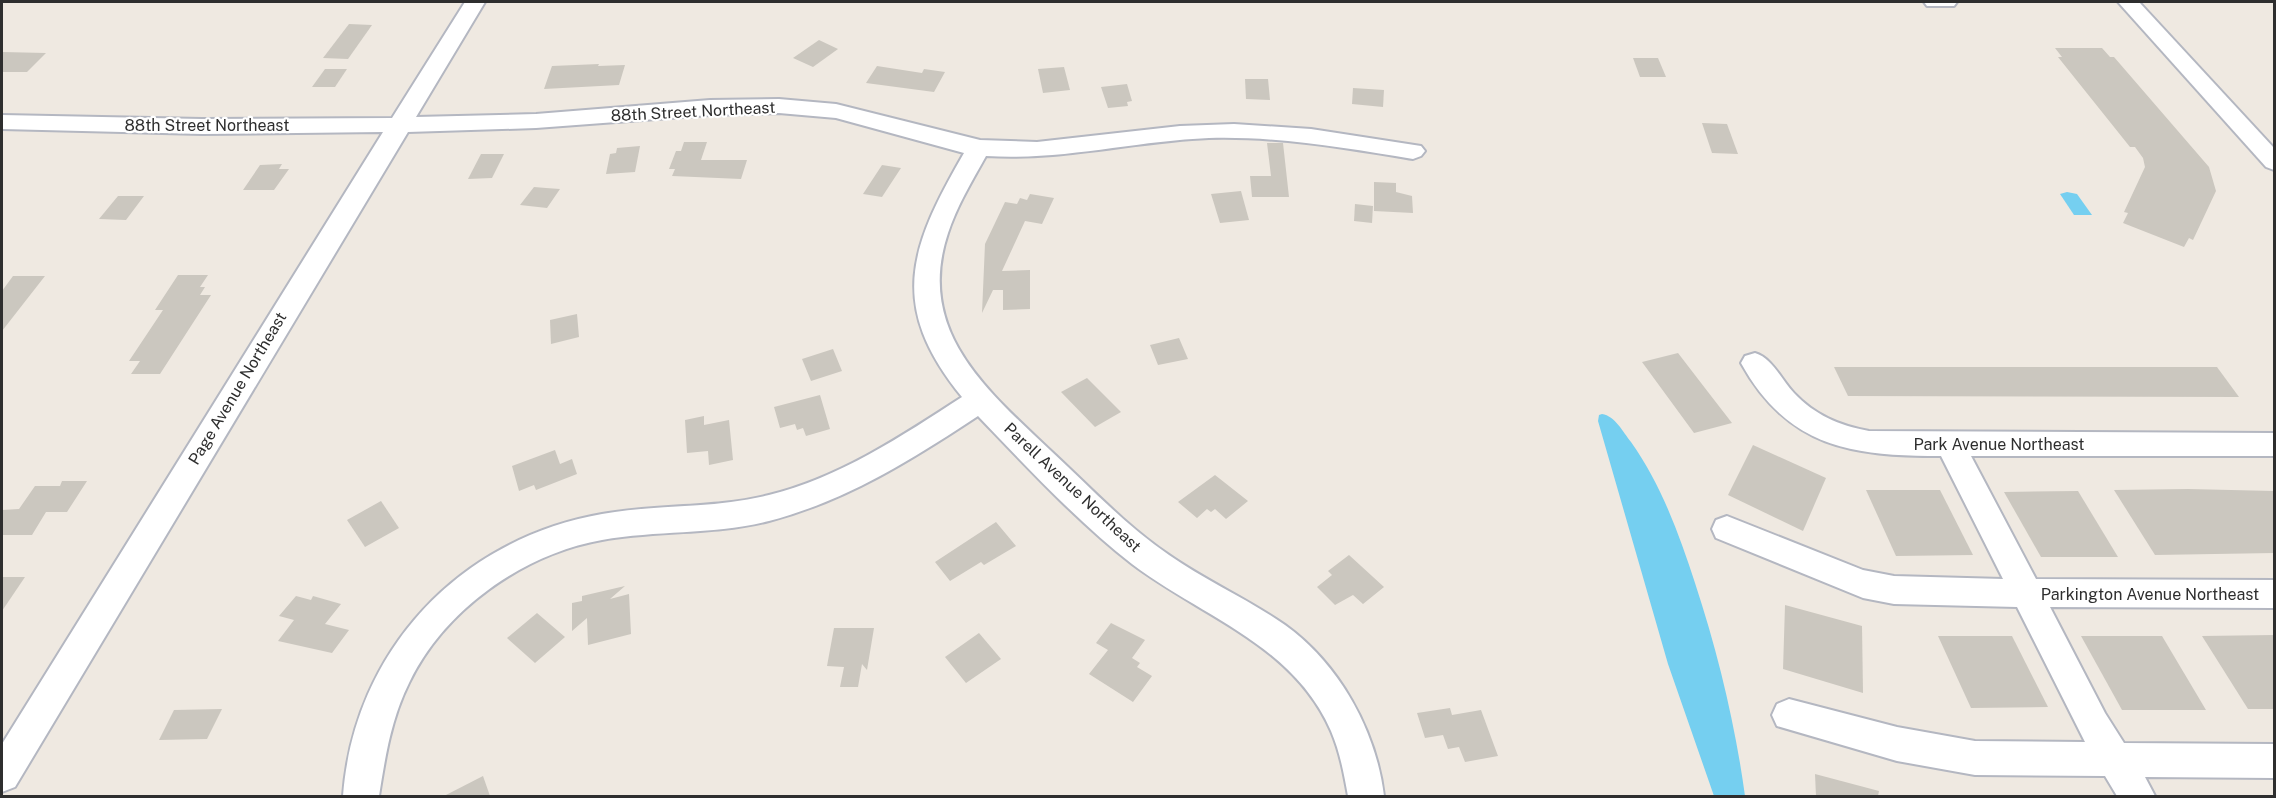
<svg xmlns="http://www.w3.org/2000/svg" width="2276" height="798" font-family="'Public Sans',sans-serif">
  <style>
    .water { fill: #75cff0 }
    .building { fill: #cbc7bf }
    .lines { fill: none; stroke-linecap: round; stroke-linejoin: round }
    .minor-casing { stroke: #b4b7c1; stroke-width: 4 }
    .minor { fill: #fff; fill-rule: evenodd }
    .labels { text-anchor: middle; stroke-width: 4.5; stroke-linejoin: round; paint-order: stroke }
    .street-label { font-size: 16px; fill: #2e2e2e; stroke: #fff }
  </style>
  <rect width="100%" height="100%" fill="#efe9e1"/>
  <!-- water -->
  <g class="water">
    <path d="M2067,192L2077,194L2092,215H2074L2060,194Z"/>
    <path d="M1602,414C1615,416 1623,432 1631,442C1661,484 1679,534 1695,583C1718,653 1735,723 1745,796H1714L1668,664L1598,421L1599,415Z"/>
  </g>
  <!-- building -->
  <g class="building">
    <path d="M349,24L372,25L348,59L323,58Z"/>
    <path d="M819,40L838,49L813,67L793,58Z"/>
    <path d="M2055,48H2102L2110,57H2114L2209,167L2216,191L2193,240L2189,238L2184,247L2123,223L2128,213L2124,212L2145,167L2143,158L2135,147H2130L2058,57H2062Z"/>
    <path d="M2,52L46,53L27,72H2Z"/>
    <path d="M1633,58H1658L1666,77H1640Z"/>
    <path d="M599,64L598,66L625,65L619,85L544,89L552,66Z"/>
    <path d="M877,66L922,73L924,69L945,72L934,92L866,83Z"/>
    <path d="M1064,67L1070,90L1043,93L1038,69Z"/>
    <path d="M325,69H347L335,87H312Z"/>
    <path d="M1245,79H1268L1270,100L1246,99Z"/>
    <path d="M1127,84L1132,101L1127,102L1128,106L1108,108L1101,87Z"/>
    <path d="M1353,88L1384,90L1383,107L1352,104Z"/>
    <path d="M1702,123L1727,124L1738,154L1712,153Z"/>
    <path d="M684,142H707L701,160H747L741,179L672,176L675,169H669L676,151H681Z"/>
    <path d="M1267,143H1283L1289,197H1252L1250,176H1271Z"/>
    <path d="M640,146L635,172L606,174L610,154L616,153L617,148Z"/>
    <path d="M481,154H504L492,178L468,179Z"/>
    <path d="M282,164L279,169H289L274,190H243L260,165Z"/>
    <path d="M882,165L901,168L882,197L863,194Z"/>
    <path d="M1374,182L1396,183V192L1412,196L1413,213L1374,211Z"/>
    <path d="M534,187L546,188L560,189L547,208L520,205Z"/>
    <path d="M1241,191L1249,220L1220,223L1211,194Z"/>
    <path d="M1030,194L1054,198L1042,224L1025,221L1002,271L1030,270V309L1003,310V290H993L982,313L985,244L1005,202L1017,204L1020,198L1027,200Z"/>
    <path d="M118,196H144L126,220L99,219Z"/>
    <path d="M1355,204L1373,206L1372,223L1354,221Z"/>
    <path d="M178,275H208L200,287H205L200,295H211L160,374H131L140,361H129L163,310H155Z"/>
    <path d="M13,276H45L2,331V291Z"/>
    <path d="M577,314L579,337L551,344L550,320Z"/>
    <path d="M1179,338L1188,359L1158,365L1150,345Z"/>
    <path d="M833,349L842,371L811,381L802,359Z"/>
    <path d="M1678,353L1708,392L1732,423L1694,433L1642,362Z"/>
    <path d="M1834,367H2217L2239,397L1848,396Z"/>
    <path d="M1087,378L1121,412L1095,427L1061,392Z"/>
    <path d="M820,395L830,429L806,436L803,428L797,430L795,424L780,428L774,407Z"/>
    <path d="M704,416V425L729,420L733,460L709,465L708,451L687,453L685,420Z"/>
    <path d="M1753,445L1826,478L1803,531L1728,495Z"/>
    <path d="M555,450L560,464L572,459L577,474L536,490L534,485L519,491L512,466Z"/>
    <path d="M1215,475L1248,501L1226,519L1215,509L1211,512L1207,509L1197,518L1178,502Z"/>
    <path d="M62,481H87L67,512H46L32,535H2V510L19,509L35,486H60Z"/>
    <path d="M2188,489L2274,491V553L2155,555L2114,490Z"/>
    <path d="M1866,490H1940L1973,555L1896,556Z"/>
    <path d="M2078,491L2118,557H2041L2004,492Z"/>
    <path d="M381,501L399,528L365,547L347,520Z"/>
    <path d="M996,522L1016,546L984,565L981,562L950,581L935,562Z"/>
    <path d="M1349,555L1384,587L1363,604L1353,595L1335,605L1317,587L1332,575L1328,571Z"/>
    <path d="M2,577H25L2,611Z"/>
    <path d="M625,586L610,599L629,594L631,634L588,645L587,618L572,631V603L582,601V596Z"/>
    <path d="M296,596L311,600L313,596L341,604L325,624L349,630L332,653L278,641L294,620L279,616Z"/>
    <path d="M1785,605L1862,626L1863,693L1783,669Z"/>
    <path d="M537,613L565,637L535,663L507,638Z"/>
    <path d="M1111,623L1145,640L1132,658L1140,663L1137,667L1152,676L1133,702L1089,674L1108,650L1096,643Z"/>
    <path d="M834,628H874L867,670L862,664L858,687H840L844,667L827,666Z"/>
    <path d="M979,633L1001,659L966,683L945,657Z"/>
    <path d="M2274,635V709H2248L2202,636Z"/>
    <path d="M1938,636H2012L2048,707L1971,708Z"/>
    <path d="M2081,636H2162L2206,710H2122Z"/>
    <path d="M1450,708L1452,715L1481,710L1498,756L1465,762L1459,747L1448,749L1443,735L1425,738L1417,713Z"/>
    <path d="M222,709L207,739L159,740L174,710Z"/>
    <path d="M1815,774L1879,791L1878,796H1816Z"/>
    <path d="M483,776L490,796H444Z"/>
  </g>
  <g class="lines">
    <!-- minor casing -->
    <g class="minor-casing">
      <g id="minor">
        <path d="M465,2H485L416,117L536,114L710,100L779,99L836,104L980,140L1037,142L1180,126L1234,124L1311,129L1421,146L1425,151L1421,156L1413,159C1346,148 1277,136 1209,138C1134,141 1062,161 986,156C972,181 957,206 948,233C915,331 987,390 1050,450C1089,486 1125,525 1169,555C1206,581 1248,599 1285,625C1339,664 1376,730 1384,796H1348C1344,774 1340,752 1331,731C1293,644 1202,617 1132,564C1078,522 1026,466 978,416C913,459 846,501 769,521C714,535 658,530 602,540C523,554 444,610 409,683C391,719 385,758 379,796H343C354,651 459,539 602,514C657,504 714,509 769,495C839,478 902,436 962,397C887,305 910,247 964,153L836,118L779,113L710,115L536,128L408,132L15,787L2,792V744L383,132L202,134L2,129V115L202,119L392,118Z"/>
        <path d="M1924,2H1957L1954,6H1927Z"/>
        <path d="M2118,2H2139L2274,148V170L2266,167Z"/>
        <path d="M1755,353C1772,358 1781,379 1794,393C1815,415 1838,425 1869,431L2274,433V456H1971L2036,579L2274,580V608L2050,607L2105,713L2124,743L2274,744V778L2145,777L2155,796H2117L2105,776L1975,775L1897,761L1777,726L1772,715L1777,704L1789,699L1897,727L1975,741L2085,742L2017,607L1894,604L1863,598L1716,538L1712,529L1716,520L1727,516L1863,570L1894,576L2003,579L1941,456C1852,456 1788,448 1741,363L1745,356Z"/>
      </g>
    </g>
    <!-- minor -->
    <use href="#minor" class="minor"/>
  </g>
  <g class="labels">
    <!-- street labels -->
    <g class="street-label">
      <text transform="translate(693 111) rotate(-3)" y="6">88th Street Northeast</text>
      <text x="207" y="131">88th Street Northeast</text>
      <text transform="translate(237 388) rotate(-59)" y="6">Page Avenue Northeast</text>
      <text x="1999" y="450">Park Avenue Northeast</text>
      <text transform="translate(1073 487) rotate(43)" y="6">Parell Avenue Northeast</text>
      <text x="2150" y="600">Parkington Avenue Northeast</text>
    </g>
  </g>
  <!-- border -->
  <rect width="2276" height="798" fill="none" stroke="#2e2e2e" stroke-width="6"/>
</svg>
